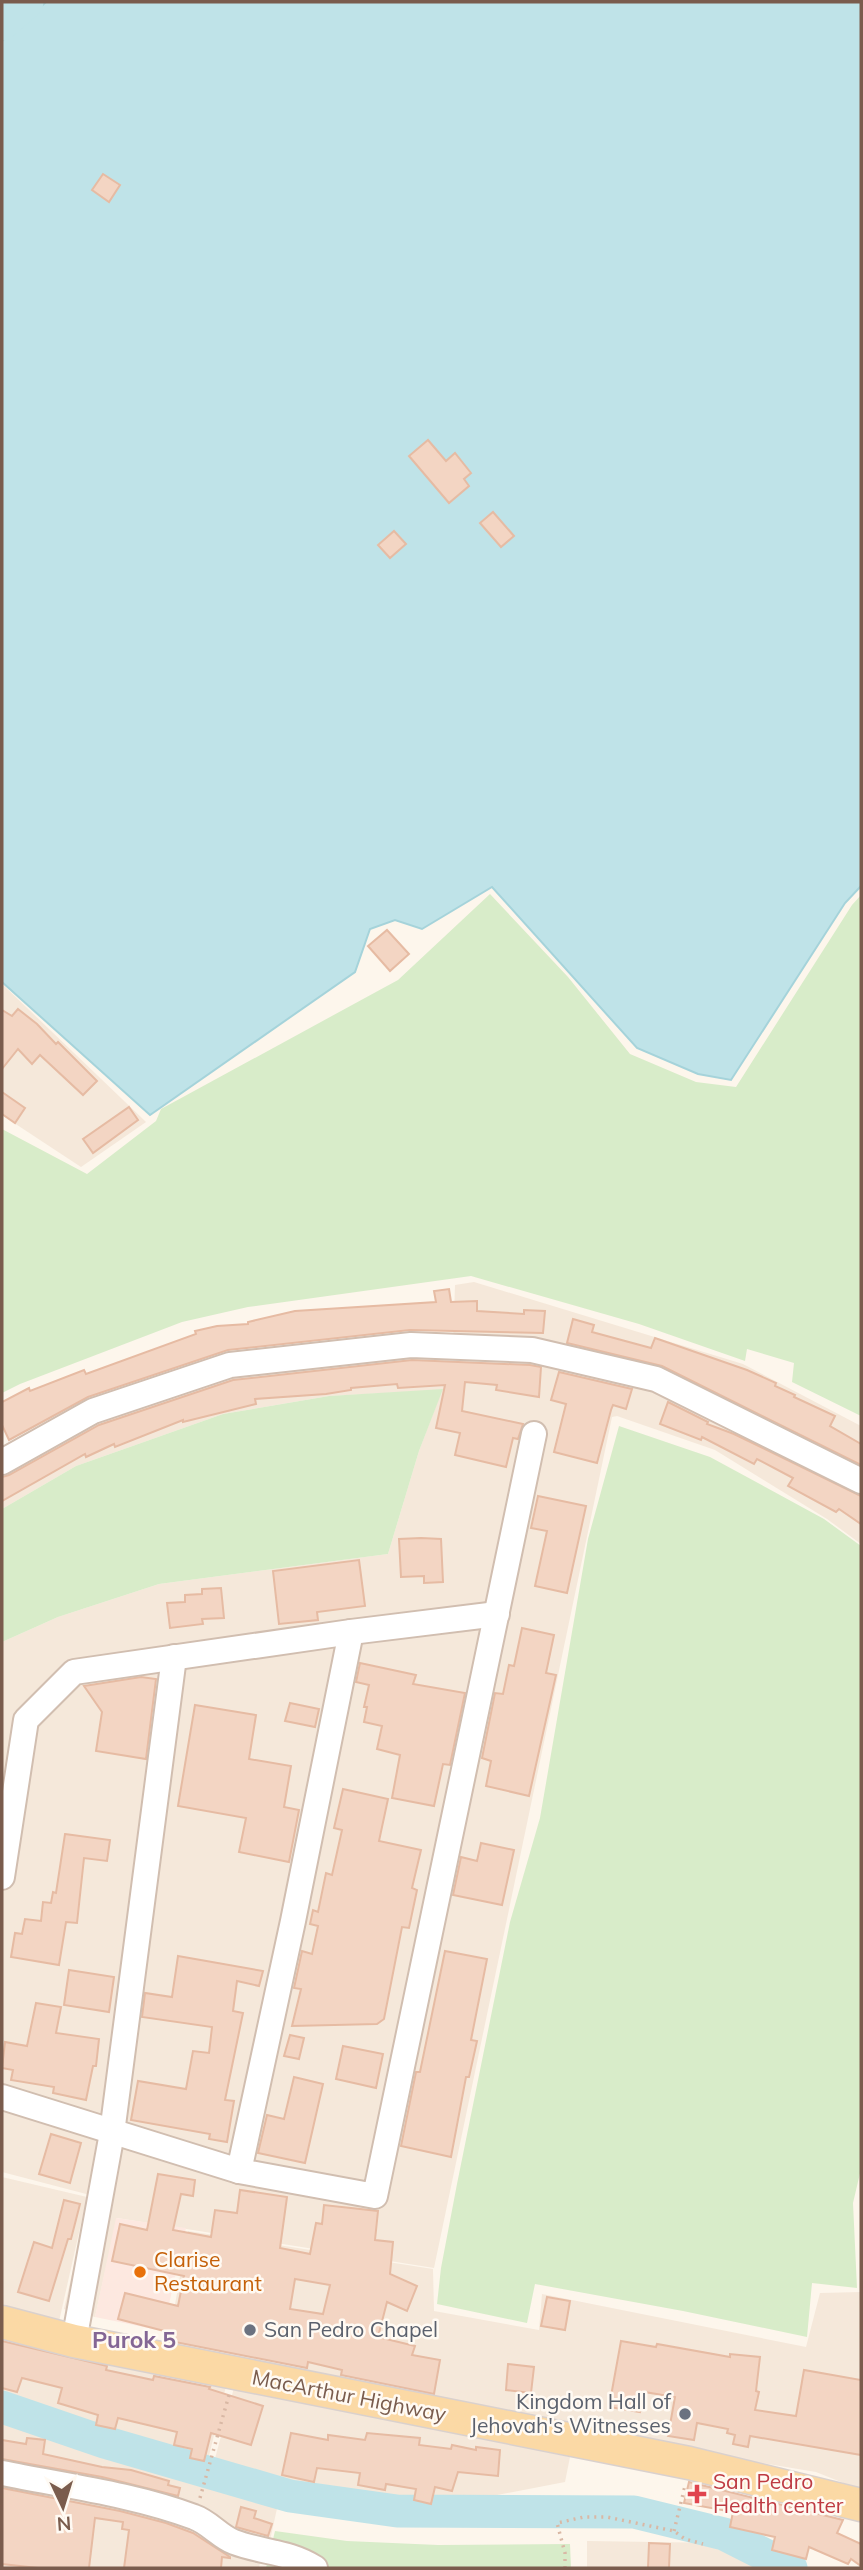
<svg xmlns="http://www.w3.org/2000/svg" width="863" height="2570" font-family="Mulish,sans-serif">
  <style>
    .residential { fill: #f5e8da }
    .commercial { fill: #fde8e0 }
    .green { fill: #d8ecc9 }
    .water { fill: #bfe3e8; stroke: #a5d3da; stroke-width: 2 }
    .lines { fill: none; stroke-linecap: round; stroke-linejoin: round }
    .river { stroke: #bfe3e8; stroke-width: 33 }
    .building { fill: #f3d5c3; stroke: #e6bba3; stroke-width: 2; fill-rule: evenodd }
    .minor-casing { stroke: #d1beb0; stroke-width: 28 }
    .major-casing { stroke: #dad1cd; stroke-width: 35 }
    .path { stroke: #d9b8a5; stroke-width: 3.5; stroke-dasharray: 2 5; stroke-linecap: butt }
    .minor { stroke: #fff; stroke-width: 24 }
    .major { stroke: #fbd9a5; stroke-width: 32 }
    .food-dot { fill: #e8710a; stroke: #fffaf3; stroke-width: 2.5 }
    .worship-dot { fill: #6b7280; stroke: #fffaf3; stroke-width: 2.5 }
    .health-dot { fill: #e0444e; stroke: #fffaf3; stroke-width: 2.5 }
    .labels { text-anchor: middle; stroke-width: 5; stroke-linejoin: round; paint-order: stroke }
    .food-label { font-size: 21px; fill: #c56008; stroke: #fffaf3; text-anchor: start }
    .worship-label { font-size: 21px; fill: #5b616d; stroke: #fffaf3; text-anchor: start }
    .street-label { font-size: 21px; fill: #7a5c4d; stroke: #fffaf3 }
    .health-label { font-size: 21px; fill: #be3a42; stroke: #fffaf3; text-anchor: start }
    .neighbourhood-label { font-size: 23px; font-weight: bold; fill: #846695; stroke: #fffaf3 }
  </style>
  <rect width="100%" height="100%" fill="#fdf6ec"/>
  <!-- residential -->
  <g class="residential">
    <path d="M2,984L146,1122L81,1167L2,1115Z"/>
    <path d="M474,1282L743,1364L861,1426V1480L657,1378L453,1346L455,1285Z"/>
    <path d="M423,1352L518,1353L667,1388L861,1486V1544L827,1519L715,1450L617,1416L612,1417L434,2268L117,2218L95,2317L64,2309L90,2195L2,2172V1642L58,1617L159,1584L388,1554L419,1451L442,1390L329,1396L223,1414L76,1466L2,1509V1466L87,1419L222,1373Z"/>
    <path d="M2,2177L87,2197L58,2326L2,2311Z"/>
    <path d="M188,2231L433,2269L434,2311L539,2330L542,2294L806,2347L820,2293L861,2292V2490L816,2472L684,2450L168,2344Z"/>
    <path d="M2,2328L228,2378L206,2468L86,2432L2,2400Z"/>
    <path d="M235,2384L570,2457L565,2482L430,2508L296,2489L213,2466Z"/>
    <path d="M2,2413L278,2504L269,2545L2,2468Z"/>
    <path d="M2,2478L168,2509L261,2558L259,2568H2Z"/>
    <path d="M587,2541L722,2543L767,2568H587Z"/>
  </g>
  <!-- commercial -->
  <path class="commercial" d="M116,2218L186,2228L163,2331L95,2317Z"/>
  <!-- green -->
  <g class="green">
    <path d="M490,894L568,977L630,1054L696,1082L736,1087L852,905L861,895V1416L792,1382L794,1363L747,1349L745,1361L639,1324L471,1276L248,1307L182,1322L20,1384L2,1393V1129L87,1174L156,1121L161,1109L398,980Z"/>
    <path d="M443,1389L419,1451L388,1554L159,1584L58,1617L2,1642V1509L76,1466L223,1414L329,1396Z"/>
    <path d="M619,1426L710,1457L824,1519L861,1546V2169L853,2203L857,2288L812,2283L807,2337L683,2311L535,2284L527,2323L437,2304L441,2268L457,2184L510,1922L540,1818L588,1539Z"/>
    <path d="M275,2531L347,2541L438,2545L570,2544L571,2568H266Z"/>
  </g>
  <!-- water -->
  <path class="water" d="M46,2H861V886L845,903L731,1080L698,1074L637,1048L492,887L422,929L395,920L370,929L355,972L150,1115L2,982V41Z"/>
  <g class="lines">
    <!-- river -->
    <g class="river">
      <path d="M2,24L27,2"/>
      <path d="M2,2407L104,2442L290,2496L397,2511L634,2512L724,2534L791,2568"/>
    </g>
  </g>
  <!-- building -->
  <g class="building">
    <path d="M103,174L120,185L109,202L92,190Z"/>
    <path d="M428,440L446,461L455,453L471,473L464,479L469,486L449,503L409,456Z"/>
    <path d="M493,512L514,536L501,547L480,523Z"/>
    <path d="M394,531L406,544L390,558L378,545Z"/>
    <path d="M387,930L409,954L390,971L368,946Z"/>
    <path d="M18,1009L37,1024L56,1044L58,1042L97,1081L83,1095L40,1055L32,1064L18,1049L2,1069V1010L12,1016Z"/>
    <path d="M2,1092L25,1108L15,1123L2,1114Z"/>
    <path d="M129,1107L138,1120L93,1153L83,1139Z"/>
    <path d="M449,1289L451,1302L477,1301V1311L524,1314V1310L545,1311L543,1333L410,1330L228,1350L88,1397L9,1440L2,1425V1402L29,1388L30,1391L84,1370L86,1374L196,1334L195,1331L217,1326L248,1324V1322L295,1311L436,1302L434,1291Z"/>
    <path d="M573,1319L594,1325L592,1332L651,1348L655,1338L747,1370L776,1383L775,1386L795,1395L794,1397L835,1416L830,1426L861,1444V1465L662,1366L567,1343Z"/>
    <path d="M412,1360L530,1365L541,1367L539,1397L496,1390L497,1385L465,1382L462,1411L523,1424L518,1439L513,1438L506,1467L455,1455L460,1433L436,1428L445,1385L398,1388L397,1384L351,1388V1390L326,1394L255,1399L256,1404L183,1422V1420L115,1447L114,1444L86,1457L85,1454L2,1501V1477L9,1475L99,1425L233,1380Z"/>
    <path d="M559,1372L632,1389L626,1409L613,1405L611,1410L597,1463L554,1452L566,1404L551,1400Z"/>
    <path d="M668,1402L708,1422L707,1424L734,1434L861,1496V1524L839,1509L836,1512L788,1486L793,1478L757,1459L754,1464L702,1437L701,1440L660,1424Z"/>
    <path d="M538,1496L586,1506L567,1593L535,1586L547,1531L531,1528Z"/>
    <path d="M421,1538L441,1539L443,1582L424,1583V1576L401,1577L399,1539Z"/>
    <path d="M359,1560L365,1606L317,1612L318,1620L279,1624L273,1571Z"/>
    <path d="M221,1588L224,1618L202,1619L203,1624L170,1628L167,1603L185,1602V1595L202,1594V1589Z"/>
    <path d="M522,1628L554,1635L546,1673L556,1675L529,1796L486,1786L491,1761L482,1758L495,1693L503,1694L509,1665L514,1666Z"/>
    <path d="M360,1663L416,1675L413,1684L465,1693L450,1765L443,1764L434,1806L392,1798L400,1755L377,1749L382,1726L364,1722L367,1707H364L369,1685L356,1682Z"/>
    <path d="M141,1677L156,1679L146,1759L96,1751L102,1712L84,1686Z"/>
    <path d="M290,1703L319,1709L315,1727L285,1721Z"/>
    <path d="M195,1705L256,1715L249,1759L291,1766L284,1807L299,1810L289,1862L239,1852L246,1818L178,1806Z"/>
    <path d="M343,1789L388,1799L379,1841L421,1850L412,1888L417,1890L409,1928L402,1927L384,2019L377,2024L292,2026L301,1989L294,1988L302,1951L312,1954L318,1926L310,1924L313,1910L318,1912L326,1873L332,1875L342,1830L334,1828Z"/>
    <path d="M65,1834L110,1840L107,1861L84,1858L77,1923L66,1922L59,1965L11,1957L15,1933L22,1934L25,1919L41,1921L43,1902L51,1903L53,1892L56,1893Z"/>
    <path d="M481,1843L514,1850L502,1905L453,1895L461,1857L477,1861Z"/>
    <path d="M445,1951L487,1959L471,2040L477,2041L469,2077H466L451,2157L401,2146L416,2072H420Z"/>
    <path d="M178,1956L263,1971L259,1986L237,1981L233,2011L243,2013L225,2100L234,2101L227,2142L209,2139L210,2134L131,2120L138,2081L186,2089L193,2051L209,2053L212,2027L142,2017L145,1993L172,1997Z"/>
    <path d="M69,1970L114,1977L109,2012L64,2005Z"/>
    <path d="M36,2003L61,2007L56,2033L99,2039L96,2066H93L86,2100L53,2093L54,2087L11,2080L13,2070L2,2068L5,2042L27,2046Z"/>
    <path d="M290,2035L304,2038L299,2059L284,2056Z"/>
    <path d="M343,2046L383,2054L376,2088L336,2079Z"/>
    <path d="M294,2077L323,2084L305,2163L258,2153L267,2115L284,2119Z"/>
    <path d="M51,2134L81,2143L70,2183L39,2174Z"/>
    <path d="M158,2174L195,2180L193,2196L181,2194L173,2230L211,2237L215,2210L237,2213L240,2190L287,2197L280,2248L310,2254L316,2223L322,2224L324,2205L378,2211L375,2240L393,2242L390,2274L417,2286L407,2311L387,2302L378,2337L415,2346L412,2355L440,2360L434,2394L341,2375L342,2370L308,2362L307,2368L170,2341L172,2333L118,2319L125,2293L178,2306L184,2276L112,2261L120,2224L147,2230ZM295,2279L330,2285L323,2314L290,2309Z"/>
    <path d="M64,2200L80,2204L71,2239H68L49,2301L18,2292L34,2242L52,2248Z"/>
    <path d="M547,2297L570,2301L565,2330L541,2326Z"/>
    <path d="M2,2341L107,2366L106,2370L153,2380L154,2376L210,2387L209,2389L263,2406L251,2445L211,2433L204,2461L190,2458L192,2449L174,2445L177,2432L118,2418L115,2429L96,2425L98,2415L58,2403L62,2388L22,2378L17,2392L2,2388Z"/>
    <path d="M621,2341L656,2347L657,2344L730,2357V2354L760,2357L756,2391L759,2392L755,2410L796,2416L804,2370L861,2380V2455L750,2436L748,2447L733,2444L735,2435L727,2433L728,2429L697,2423L694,2440L668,2436L675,2397L644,2392L640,2412L609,2407Z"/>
    <path d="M508,2364L534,2367L531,2393L506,2390Z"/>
    <path d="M291,2433L328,2440V2435L365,2440L367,2433L420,2438L419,2445L451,2449L452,2445L476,2450V2447L500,2450L498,2476L458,2472L452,2491L435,2487L431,2504L414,2500L416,2489L386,2484L385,2490L358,2485L360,2473L317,2468L314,2482L282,2475Z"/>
    <path d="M27,2438L45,2440L43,2454L102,2467L131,2470L169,2481L168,2485L180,2488L178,2496L102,2477L2,2459V2440L26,2444Z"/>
    <path d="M689,2482L843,2520L837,2533L861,2544V2566L851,2559L848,2564L809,2547L806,2559L772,2550L775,2537L730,2527L733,2512L684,2503Z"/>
    <path d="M2,2488L120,2511L166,2523L193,2533L230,2557V2558L222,2557L221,2568H124L129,2530L122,2529L123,2522L95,2518L89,2568H38L2,2564Z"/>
    <path d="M241,2507L256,2511L254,2518L272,2524L268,2536L236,2527Z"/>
    <path d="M649,2543L670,2544L669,2568H648Z"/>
  </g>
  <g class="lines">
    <!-- minor casing -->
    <g class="minor-casing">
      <g id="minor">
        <path d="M2,1462L93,1411L230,1365L411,1345L532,1350L656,1379L861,1481"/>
        <path d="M2,1877L26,1720L74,1672L351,1632L497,1614"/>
        <path d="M2,2097L239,2171L375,2196L534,1434"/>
        <path d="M239,2171L293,1921L351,1632"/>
        <path d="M74,2341L112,2133L174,1657"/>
        <path d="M2,2473C66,2486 132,2494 194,2517C209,2522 220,2537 234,2542C263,2553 288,2551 315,2568"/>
      </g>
    </g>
    <!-- major casing -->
    <g class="major-casing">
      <path id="major" d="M2,2322L74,2341L689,2463L861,2505"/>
    </g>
    <!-- path -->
    <g class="path">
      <path d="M200,2498L229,2395"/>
      <path d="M674,2531L685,2486"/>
      <path d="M565,2568V2553L557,2523L584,2517H607L674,2531L685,2539L703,2544"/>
    </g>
    <!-- minor -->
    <use href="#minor" class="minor"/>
    <!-- major -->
    <use href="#major" class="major"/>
  </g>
  <!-- markers -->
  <circle class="food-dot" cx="140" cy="2272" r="7"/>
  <g class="worship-dot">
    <circle cx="250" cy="2330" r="7"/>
    <circle cx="685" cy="2414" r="7"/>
  </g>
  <path class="health-dot" d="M693.5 2483.5h7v7h7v7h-7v7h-7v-7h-7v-7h7z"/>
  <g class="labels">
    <!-- food labels -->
    <g class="food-label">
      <text x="154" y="2267">Clarise<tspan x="154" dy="24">Restaurant</tspan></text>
    </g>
    <!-- worship labels -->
    <g class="worship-label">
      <text x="264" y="2337">San Pedro Chapel</text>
      <text x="671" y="2409" text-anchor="end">Kingdom Hall of<tspan x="671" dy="24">Jehovah's Witnesses</tspan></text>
    </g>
    <!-- street labels -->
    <g class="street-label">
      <text transform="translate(349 2396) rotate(11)" y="7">MacArthur Highway</text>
    </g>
    <!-- health labels -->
    <g class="health-label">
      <text x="713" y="2489">San Pedro<tspan x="713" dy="24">Health center</tspan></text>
    </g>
    <!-- neighbourhood labels -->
    <g class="neighbourhood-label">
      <text x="134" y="2348">Purok 5</text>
    </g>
  </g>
  <!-- border -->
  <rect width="863" height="2570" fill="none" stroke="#7a5c4d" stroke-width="7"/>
  <!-- north arrow -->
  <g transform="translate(63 2507) rotate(176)" stroke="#fffaf3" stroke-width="5" paint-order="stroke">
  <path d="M0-5L12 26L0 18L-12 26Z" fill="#7a5c4d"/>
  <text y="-10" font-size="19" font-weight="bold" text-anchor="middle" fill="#7a5c4d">N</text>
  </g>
</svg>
